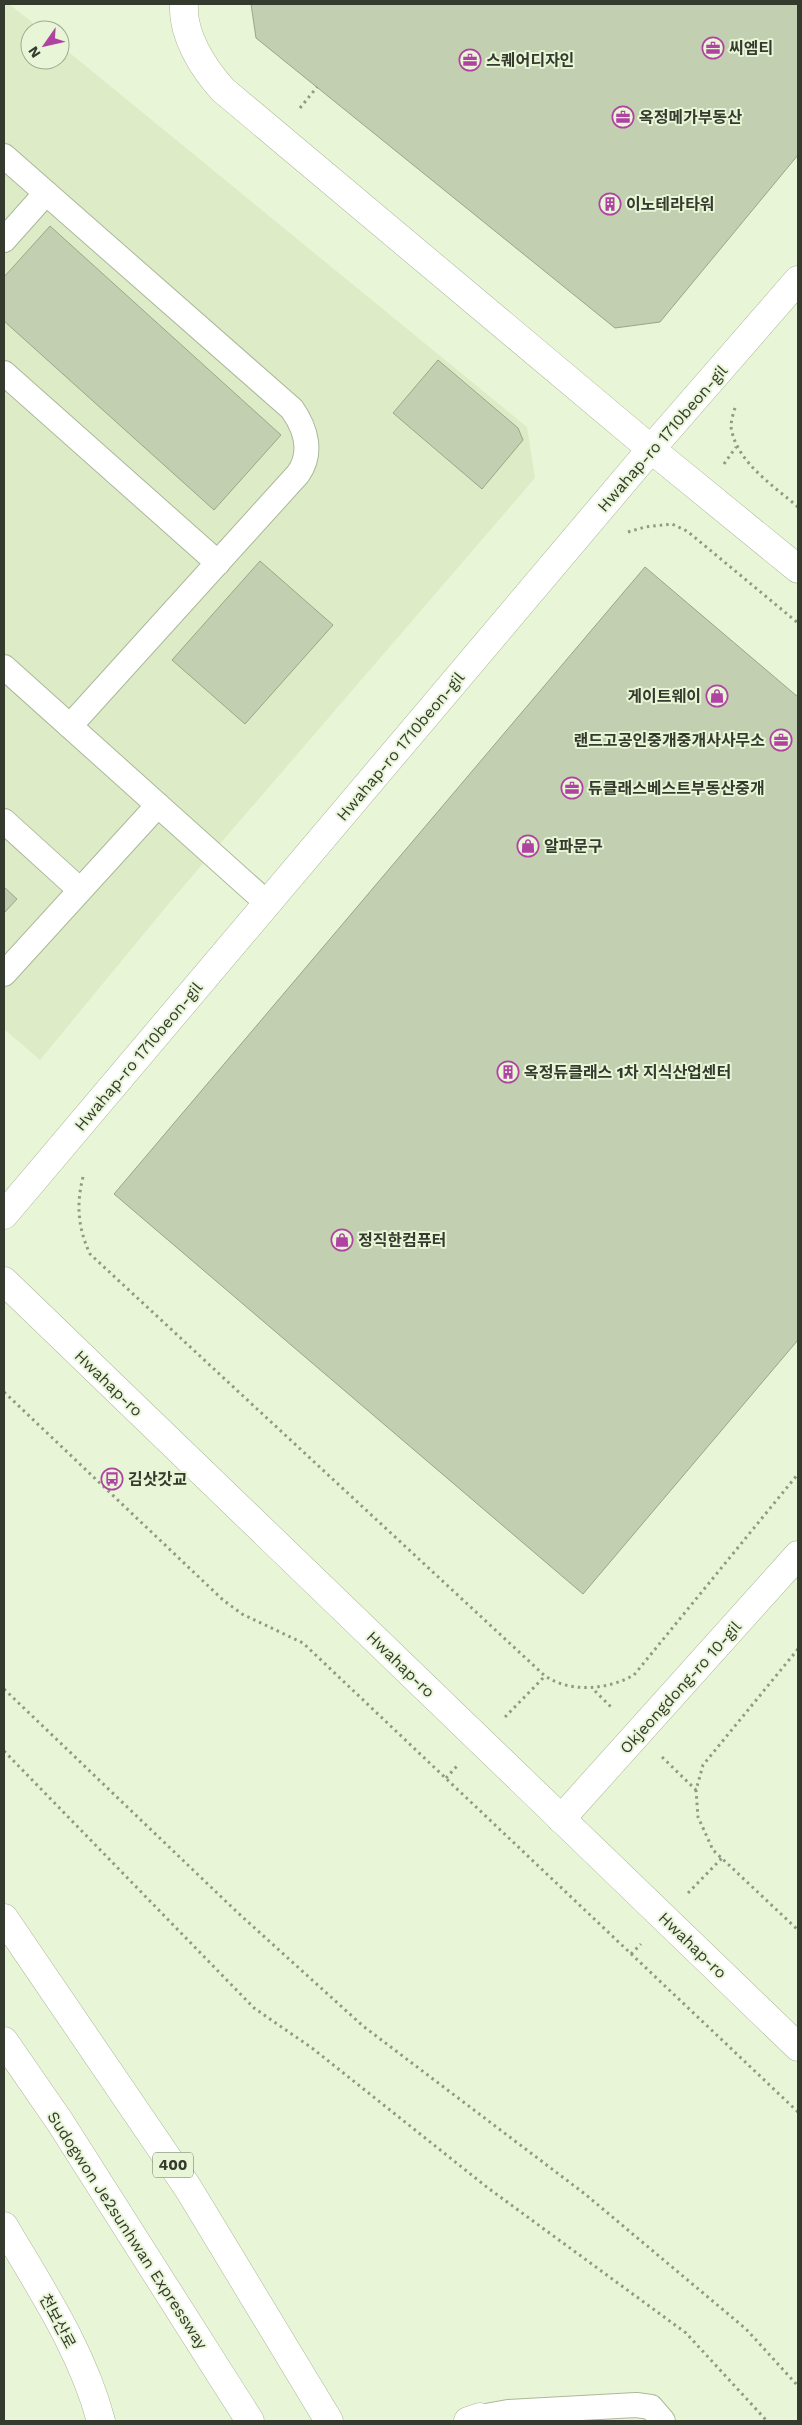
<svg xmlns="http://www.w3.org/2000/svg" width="802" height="2425" font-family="'Work Sans','Noto Sans KR',sans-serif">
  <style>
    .built { fill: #ddecc6 }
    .building { fill: #c2cfb0; stroke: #9aa688 }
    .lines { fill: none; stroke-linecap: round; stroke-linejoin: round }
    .lane-casing { stroke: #abb899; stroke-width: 26 }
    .street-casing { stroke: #abb899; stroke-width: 29 }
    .secondary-casing { stroke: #abb899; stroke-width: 29 }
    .highway-casing { stroke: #abb899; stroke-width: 29 }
    .path { stroke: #919a84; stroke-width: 3; stroke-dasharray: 2.5 4; stroke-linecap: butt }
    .lane { stroke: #fff; stroke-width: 24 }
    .street { stroke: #fff; stroke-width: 28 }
    .secondary { stroke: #fff; stroke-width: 28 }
    .highway { stroke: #fff; stroke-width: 28 }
    .labels { text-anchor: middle; stroke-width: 4; stroke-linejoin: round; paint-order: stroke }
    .shield { fill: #e8f5d6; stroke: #6b7260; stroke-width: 1 }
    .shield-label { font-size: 15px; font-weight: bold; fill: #353a2e }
    .poi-label { font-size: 16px; font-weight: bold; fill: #353a2e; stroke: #e8f5d6; text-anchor: start }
    .street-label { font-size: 16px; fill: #353a2e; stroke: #e8f5d6 }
  </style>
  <rect width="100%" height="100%" fill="#e8f5d6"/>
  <!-- built -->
  <path class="built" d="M4,4H9L42,30H30V60H60V45L527,427L535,478L170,902L40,1060L4,1029Z"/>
  <!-- building -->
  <g class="building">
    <path d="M251,4H798V155L660,322L615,328L256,38Z"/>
    <path d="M50,226L281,435L214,510L4,321V277Z"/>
    <path d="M438,360L518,428L523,440L482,489L393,413Z"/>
    <path d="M260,561L333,625L245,724L172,660Z"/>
    <path d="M645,567L798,697V1340L583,1594L114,1194Z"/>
    <path d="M4,887L17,899L4,913Z"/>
  </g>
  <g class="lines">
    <!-- lane casing -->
    <g class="lane-casing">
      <g id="lane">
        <path d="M4,156L292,409C306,429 313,453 298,474L70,726"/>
        <path d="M4,240L46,193"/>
        <path d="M4,373L218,563"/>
        <path d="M4,667L267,903"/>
        <path d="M4,821L80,890"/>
        <path d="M4,974L158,805"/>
        <path d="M480,2417L508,2412L636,2405L651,2407L663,2421"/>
      </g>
    </g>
    <!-- street casing -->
    <g class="street-casing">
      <g id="street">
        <path d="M184,4C182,35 203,68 223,90L651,449L798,569"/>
        <path d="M4,1215L651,449L798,280"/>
        <path d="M561,1819L798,1555"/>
        <path d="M4,2226C41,2289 82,2350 101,2421"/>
        <path d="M468,2421L480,2417L483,2421"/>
      </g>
    </g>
    <!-- secondary casing -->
    <g class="secondary-casing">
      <path id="secondary" d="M4,1281L798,2047"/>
    </g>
    <!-- highway casing -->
    <g class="highway-casing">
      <g id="highway">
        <path d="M4,1918L188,2188L329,2421"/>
        <path d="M4,2041L60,2122L250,2421"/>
      </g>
    </g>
    <!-- path -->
    <g class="path">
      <path d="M300,108L317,87"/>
      <path d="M735,408C733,414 731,421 731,427C736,462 774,486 798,507"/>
      <path d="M724,464L736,447"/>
      <path d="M628,532L645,527L672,524L687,531L798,623"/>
      <path d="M83,1177C76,1205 78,1228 90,1254L545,1676C571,1693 607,1690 634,1675L798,1474"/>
      <path d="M4,1392L223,1600L242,1614L303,1643L798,2112"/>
      <path d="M798,1649L703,1765L696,1790L698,1817L713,1850L798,1930"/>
      <path d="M4,1689L237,1912L363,2026L585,2194L746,2329L798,2386"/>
      <path d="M595,1691L613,1709"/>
      <path d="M505,1717L545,1676"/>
      <path d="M4,1751L254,2008L312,2048L488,2188L686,2333L767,2421"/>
      <path d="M662,1757L696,1790"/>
      <path d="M446,1778L457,1766"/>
      <path d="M688,1893L722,1858"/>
      <path d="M631,1954L641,1944"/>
    </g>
    <!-- lane -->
    <use href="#lane" class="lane"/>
    <!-- street -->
    <use href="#street" class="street"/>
    <!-- secondary -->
    <use href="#secondary" class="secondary"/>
    <!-- highway -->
    <use href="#highway" class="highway"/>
  </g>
  <!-- icons -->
  <defs>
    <g id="office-ring" transform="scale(1.125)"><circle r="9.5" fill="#e8f5d6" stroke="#b043a2" stroke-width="1.5"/><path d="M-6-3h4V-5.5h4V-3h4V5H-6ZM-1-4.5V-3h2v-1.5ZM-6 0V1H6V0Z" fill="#b043a2"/></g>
    <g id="building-ring" transform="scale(1.125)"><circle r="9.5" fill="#e8f5d6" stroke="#b043a2" stroke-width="1.5"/><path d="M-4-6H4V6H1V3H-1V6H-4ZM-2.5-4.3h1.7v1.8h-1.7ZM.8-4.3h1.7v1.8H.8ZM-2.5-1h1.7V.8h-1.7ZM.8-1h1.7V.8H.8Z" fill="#b043a2"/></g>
    <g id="shop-ring" transform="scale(1.125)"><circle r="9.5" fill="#e8f5d6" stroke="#b043a2" stroke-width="1.5"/><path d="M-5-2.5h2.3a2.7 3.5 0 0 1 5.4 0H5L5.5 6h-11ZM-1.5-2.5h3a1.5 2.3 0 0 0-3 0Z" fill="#b043a2"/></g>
    <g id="bus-ring" transform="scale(1.125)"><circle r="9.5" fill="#e8f5d6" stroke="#b043a2" stroke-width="1.5"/><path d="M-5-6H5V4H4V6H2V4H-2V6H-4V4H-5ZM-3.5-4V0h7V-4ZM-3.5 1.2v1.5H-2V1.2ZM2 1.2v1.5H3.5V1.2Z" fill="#b043a2"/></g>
  </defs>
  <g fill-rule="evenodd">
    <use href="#office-ring" x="713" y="48"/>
    <use href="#office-ring" x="470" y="60"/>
    <use href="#office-ring" x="623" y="117"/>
    <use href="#building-ring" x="610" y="204"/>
    <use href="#shop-ring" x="717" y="696"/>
    <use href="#office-ring" x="781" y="740"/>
    <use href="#office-ring" x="572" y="788"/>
    <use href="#shop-ring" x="528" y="846"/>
    <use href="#building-ring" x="508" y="1072"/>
    <use href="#shop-ring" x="342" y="1240"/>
    <use href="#bus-ring" x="112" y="1479"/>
  </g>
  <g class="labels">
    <!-- shield labels -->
    <rect class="shield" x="153" y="2152.5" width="40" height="25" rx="4"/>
    <g class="shield-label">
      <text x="173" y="2170">400</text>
    </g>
    <!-- poi labels -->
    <g class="poi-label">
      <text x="729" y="54">씨엠티</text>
      <text x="486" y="66">스퀘어디자인</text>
      <text x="639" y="123">옥정메가부동산</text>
      <text x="626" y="210">이노테라타워</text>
      <text x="701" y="702" text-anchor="end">게이트웨이</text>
      <text x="765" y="746" text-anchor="end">랜드고공인중개중개사사무소</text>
      <text x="588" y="794">듀클래스베스트부동산중개</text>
      <text x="544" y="852">알파문구</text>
      <text x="524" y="1078">옥정듀클래스 1차 지식산업센터</text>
      <text x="358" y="1246">정직한컴퓨터</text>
      <text x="128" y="1485">김삿갓교</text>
    </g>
    <!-- street labels -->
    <g class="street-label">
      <text transform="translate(662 438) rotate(-49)" y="6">Hwahap-ro 1710beon-gil</text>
      <text transform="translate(400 746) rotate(-50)" y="6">Hwahap-ro 1710beon-gil</text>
      <text transform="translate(138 1056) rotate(-50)" y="6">Hwahap-ro 1710beon-gil</text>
      <text transform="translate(109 1383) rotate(44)" y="6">Hwahap-ro</text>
      <text transform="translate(401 1664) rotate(44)" y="6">Hwahap-ro</text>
      <text transform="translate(680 1687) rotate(-48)" y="6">Okjeongdong-ro 10-gil</text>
      <text transform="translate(693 1945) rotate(44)" y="6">Hwahap-ro</text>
      <text transform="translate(128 2230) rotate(57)" y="6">Sudogwon Je2sunhwan Expressway</text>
      <text transform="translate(58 2321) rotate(62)" y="6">천보산로</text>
    </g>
  </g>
  <!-- border -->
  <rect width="802" height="2425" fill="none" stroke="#353a2e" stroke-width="10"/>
  <!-- north arrow -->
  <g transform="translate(45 45) rotate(236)"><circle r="24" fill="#e8f5d6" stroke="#a0aa93"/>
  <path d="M0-4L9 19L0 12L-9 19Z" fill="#b043a2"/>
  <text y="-8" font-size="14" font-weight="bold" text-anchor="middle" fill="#353a2e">N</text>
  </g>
</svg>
